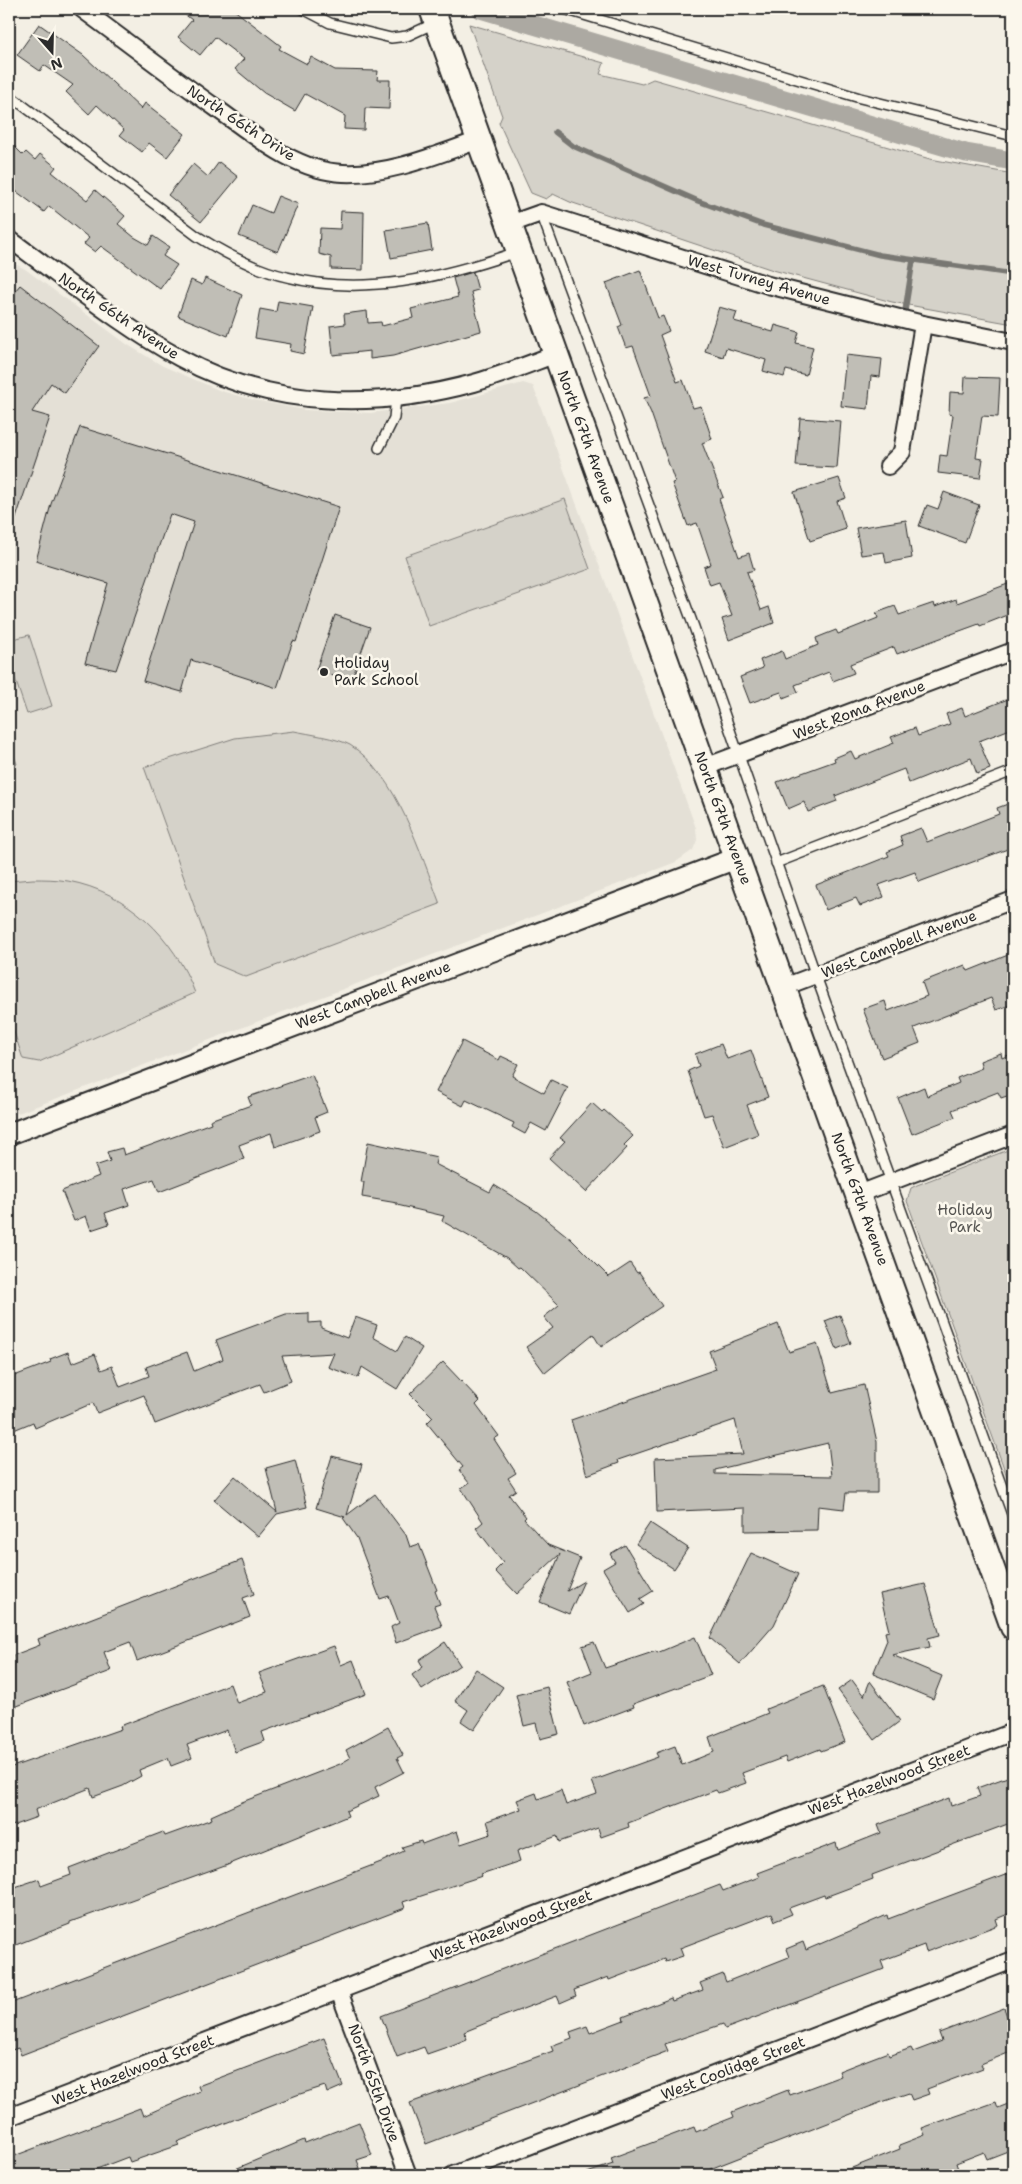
<svg xmlns="http://www.w3.org/2000/svg" width="1022" height="2184" font-family="'Shantell Sans',sans-serif">
  <style>
    .built { fill: #e4e0d6 }
    .green { fill: #d5d2c9; stroke: #807e7a }
    .lines { fill: none; stroke-linecap: round; stroke-linejoin: round }
    .stream { stroke: #787772; stroke-width: 5.5 }
    .canal { stroke: #aca9a2; stroke-width: 19 }
    .building { fill: #c0beb6; stroke: #2b2b2b; fill-rule: evenodd }
    .service-casing { stroke: #2b2b2b; stroke-width: 12 }
    .minor-casing { stroke: #2b2b2b; stroke-width: 20 }
    .tertiary-casing { stroke: #2b2b2b; stroke-width: 24 }
    .secondary-casing { stroke: #2b2b2b; stroke-width: 28 }
    .service { stroke: #fbf7ec; stroke-width: 9 }
    .minor { stroke: #fbf7ec; stroke-width: 16 }
    .tertiary { stroke: #fbf7ec; stroke-width: 20 }
    .secondary { stroke: #fbf7ec; stroke-width: 24 }
    .poi-dot { fill: #2b2b2b; stroke: #fbf7ec; stroke-width: 2 }
    .labels { text-anchor: middle; stroke-width: 5; stroke-linejoin: round; paint-order: stroke }
    .street-label { font-size: 15px; fill: #2b2b2b; stroke: #fbf7ec }
    .poi-label { font-size: 15px; fill: #2b2b2b; stroke: #fbf7ec; text-anchor: start }
    .park-label { font-size: 15px; fill: #565552; stroke: #fbf7ec }
  </style>
  <rect width="100%" height="100%" fill="#f3efe4"/>
  <filter id="ink" filterUnits="userSpaceOnUse"><feTurbulence type="fractalNoise" baseFrequency=".02" numOctaves="2"/><feDisplacementMap in="SourceGraphic" scale="10" xChannelSelector="R" yChannelSelector="G"/><feConvolveMatrix kernelMatrix="1 2 1 2 8 2 1 2 1" color-interpolation-filters="sRGB"/></filter>
  <g filter="url(#ink)">
    <!-- built -->
    <path class="built" d="M9,261L25,269L128,345L163,366L221,391L254,400L305,410L370,413L450,403L523,383L533,386L696,828L697,840L693,850L676,862L21,1112L13,1114L9,1112Z"/>
    <!-- green -->
    <g class="green">
      <path d="M469,24L604,63L600,74L642,84L653,79L930,159L1013,174V324L892,302L773,270L570,202L553,194L546,199L531,193L499,123L502,116Z"/>
      <path d="M565,499L590,569L429,626L405,556Z"/>
      <path d="M29,635L52,706L27,714L9,661V640Z"/>
      <path d="M294,731C309,734 337,738 350,745C397,774 421,855 440,904L246,977L215,964L144,767L235,738Z"/>
      <path d="M9,742L17,764L9,767Z"/>
      <path d="M33,879C44,879 56,879 68,881C128,892 174,937 195,993L39,1062L23,1059L9,1017V881Z"/>
      <path d="M1013,1148V1493L907,1201L911,1188L917,1185Z"/>
    </g>
    <g class="lines">
      <!-- stream -->
      <g class="stream">
        <path d="M555,132L573,146L698,201L763,225L880,255L1013,274"/>
        <path d="M905,311L913,260"/>
      </g>
      <!-- canal -->
      <path class="canal" d="M480,9L966,153L1013,161"/>
    </g>
    <!-- building -->
    <g class="building">
      <path d="M178,9H233L281,46L279,49L307,64L311,57L335,70L378,71L377,80H390L389,109L365,108L364,130L344,129L345,116L305,94L295,111L264,93L235,69L244,59L215,37L200,55L178,37L192,20Z"/>
      <path d="M39,24L83,55L141,109L145,103L185,134L167,157L149,143L142,152L120,135L124,130L97,105L89,114L66,92L73,85L44,65L40,71L17,55Z"/>
      <path d="M9,141L23,155L26,152L35,160L40,154L56,167L52,172L87,200L95,190L125,216L118,224L134,237L148,245L153,236L169,247L163,256L177,265L160,289L101,246L95,252L84,244L89,238L49,206L44,212L9,186Z"/>
      <path d="M219,162L238,177L201,222L168,195L193,164L208,177Z"/>
      <path d="M278,196L298,204L278,252L239,236L252,205L271,213Z"/>
      <path d="M341,211L364,212L363,270L331,269V257L319,254L320,228L340,229Z"/>
      <path d="M428,223L432,250L391,258L386,230Z"/>
      <path d="M640,270L658,318L663,316L669,331L660,335L677,382L683,380L693,408L701,406L712,439L702,443L723,497L719,499L739,557L749,553L754,570L747,572L761,610L769,607L774,623L729,640L722,619L732,616L719,582L710,585L704,567L711,564L697,523L688,526L672,483L675,482L651,413L644,398L651,396L633,346L626,348L618,327L622,325L606,283Z"/>
      <path d="M473,272L478,290L471,292L481,331L393,356L370,359V351L333,355L330,326L345,324L344,314L367,311L368,323L381,322L382,326L413,318L411,309L458,297L453,278Z"/>
      <path d="M205,278L242,295L228,336L178,316L191,280L202,285Z"/>
      <path d="M20,285L99,346L65,393L51,383L32,412L50,417L12,530L9,529V298Z"/>
      <path d="M278,301L313,307L304,354L290,351L291,344L255,338L260,309L276,312Z"/>
      <path d="M719,307L737,312L734,321L773,332L775,325L799,332L796,343L813,347L806,375L786,370L784,377L763,371L766,360L726,348L723,357L705,351Z"/>
      <path d="M846,355L882,359L880,377L871,376L868,409L841,406Z"/>
      <path d="M965,377L1000,378L998,417L982,416L976,458L983,459L980,478L938,473L940,455L947,456L953,415L949,414L950,392L964,393Z"/>
      <path d="M800,418L841,421L837,468L796,466Z"/>
      <path d="M80,427L339,507L296,642L293,641L277,688L191,660L182,692L143,681L194,522L170,514L116,670L85,663L108,583L36,561L51,504Z"/>
      <path d="M839,478L846,498L837,501L846,529L810,541L794,492Z"/>
      <path d="M944,492L979,505L965,543L919,526L927,505L938,509Z"/>
      <path d="M906,520L912,558L886,563L884,552L861,555L856,528Z"/>
      <path d="M1013,582V613L980,626L979,624L897,654L894,647L850,664L854,673L833,681L829,672L795,685L798,692L783,698L781,692L750,703L740,677L763,668L760,660L782,651L785,659L818,645L816,638L836,630L838,634L878,618L876,613L895,606L899,615L934,603L935,607L956,599L957,603Z"/>
      <path d="M335,615L370,627L351,682L316,670Z"/>
      <path d="M1013,697V728L979,741L990,769L977,774L971,758L909,783L904,769L835,796L837,801L808,812L804,802L788,809L777,782L835,761L834,758L851,751L855,759L894,743L891,737L915,728L918,736L950,724L946,714L962,708L965,716Z"/>
      <path d="M1013,802V847L919,882L915,872L879,885L884,897L860,906L856,898L826,910L816,885L889,856L887,852L903,845L900,836L921,828L927,842L999,814L997,808Z"/>
      <path d="M1013,953V1004L996,1010L991,998L914,1028L920,1043L882,1058L863,1009L885,1001L888,1011L927,996L922,982L965,965L968,971Z"/>
      <path d="M462,1041L499,1060L501,1056L518,1064L512,1076L544,1093L551,1080L568,1088L546,1131L531,1123L525,1134L512,1127L514,1123L466,1100L463,1106L436,1092Z"/>
      <path d="M721,1044L727,1059L751,1050L768,1097L747,1105L758,1134L724,1147L712,1114L704,1116L688,1071L699,1066L695,1054Z"/>
      <path d="M1001,1053L1002,1058L1013,1053V1094L1001,1098L998,1092L952,1110L955,1117L912,1134L898,1098L924,1087L927,1096L959,1083L957,1078L982,1068L980,1061Z"/>
      <path d="M312,1075L327,1112L315,1117L320,1131L275,1147L271,1133L239,1145L244,1159L159,1192L154,1179L124,1189L129,1205L105,1213L109,1224L91,1230L86,1216L74,1221L62,1191L99,1176L95,1166L110,1161L107,1152L122,1148L124,1155L211,1123L210,1120L251,1105L248,1097Z"/>
      <path d="M592,1103L602,1112L604,1110L633,1136L624,1145L627,1148L586,1192L549,1158L565,1141L560,1138Z"/>
      <path d="M368,1142L437,1157L435,1164L490,1192L494,1185L536,1211L571,1239L609,1277L630,1263L637,1273L639,1272L662,1306L601,1347L593,1334L545,1373L526,1347L553,1328L544,1317L559,1305L520,1267L518,1268L507,1258L442,1221L444,1216L397,1205V1203L362,1197L364,1182H361Z"/>
      <path d="M309,1313V1323L321,1322V1328L347,1338L355,1317L377,1325L373,1337L397,1351L405,1337L422,1348L397,1389L362,1367L358,1378L328,1367L334,1353L282,1356L291,1381L264,1392L260,1384L155,1424L144,1395L97,1413L93,1403L35,1428L33,1422L9,1432V1378L51,1362L50,1359L68,1352L72,1363L95,1354L101,1370L112,1366L120,1387L149,1376L146,1367L187,1352L194,1371L223,1359L216,1340L286,1314Z"/>
      <path d="M840,1315L851,1343L837,1349L825,1321Z"/>
      <path d="M778,1324L789,1352L817,1343L832,1393L864,1385L877,1442V1493H846L844,1509L818,1506L817,1530L745,1531V1508L657,1512L655,1458L743,1454L735,1420L618,1460L619,1463L587,1475L571,1420L716,1369L709,1351ZM828,1443L832,1476L715,1474V1470Z"/>
      <path d="M443,1362L480,1401L476,1405L499,1436L494,1439L516,1473L508,1478L516,1490L509,1495L526,1517L524,1519L548,1545L580,1558L567,1591L584,1581L569,1614L540,1602L560,1554L517,1594L495,1571L503,1563L476,1528L483,1522L461,1488L469,1483L459,1470L463,1467L427,1423L433,1417L410,1394Z"/>
      <path d="M332,1456L362,1464L347,1515L375,1494L406,1535L410,1547L419,1544L437,1590L435,1591L440,1604L434,1606L442,1626L396,1643L391,1627L399,1623L389,1596L380,1599L357,1538L343,1518L345,1517L316,1508Z"/>
      <path d="M295,1460L307,1507L277,1514L258,1537L214,1500L235,1476L277,1512L266,1468Z"/>
      <path d="M650,1523L688,1548L674,1569L636,1544Z"/>
      <path d="M625,1545L653,1591L640,1599L644,1604L630,1613L603,1569L615,1562L610,1554Z"/>
      <path d="M751,1553L798,1574L774,1625L740,1664L710,1638Z"/>
      <path d="M242,1560L254,1594L243,1598L250,1617L137,1661L130,1642L104,1652L111,1671L9,1709V1657L40,1645L38,1639Z"/>
      <path d="M925,1584L940,1635L928,1638L930,1647L892,1655L942,1676L933,1699L873,1674L887,1640L885,1632L889,1631L880,1594Z"/>
      <path d="M695,1637L711,1675L633,1704L634,1707L584,1726L567,1682L592,1672L582,1646L594,1642L605,1668L656,1651L657,1653Z"/>
      <path d="M445,1642L460,1665L422,1690L412,1675L423,1667L419,1660Z"/>
      <path d="M334,1646L341,1665L353,1660L366,1694L262,1732L265,1741L235,1752L227,1730L187,1745L192,1758L171,1766L168,1758L139,1770L141,1776L123,1786L93,1797L90,1788L35,1810L37,1817L9,1827V1768L121,1729L120,1726L230,1684L237,1703L267,1692L259,1673Z"/>
      <path d="M476,1669L503,1687L474,1730L461,1721L468,1710L455,1701Z"/>
      <path d="M852,1680L864,1696L870,1681L900,1721L875,1740L838,1690Z"/>
      <path d="M823,1686L845,1742L821,1751L820,1749L787,1762L785,1757L742,1773L746,1783L718,1793L716,1790L628,1823L629,1827L601,1837L598,1828L559,1842L557,1836L517,1851L520,1861L481,1874L482,1876L403,1902L405,1908L21,2055L18,2048L9,2051V2004L381,1862L404,1851L402,1847L421,1841L422,1844L457,1831L461,1844L491,1834L487,1821L521,1809L517,1800L536,1793L538,1799L561,1790L566,1805L597,1794L592,1781L658,1757L656,1753L675,1746L682,1765L714,1752L709,1737L768,1713L766,1709Z"/>
      <path d="M547,1687L559,1734L540,1739L536,1723L524,1726L516,1695Z"/>
      <path d="M388,1727L403,1755L397,1758L404,1772L375,1787L379,1796L346,1811L348,1816L225,1866L70,1922V1924L13,1946L9,1935V1889L39,1879L41,1886L71,1875L69,1868L163,1832L165,1836L212,1819L211,1816L242,1802L340,1764L350,1758L346,1750Z"/>
      <path d="M1013,1775V1822L872,1875L873,1879L825,1897L824,1895L789,1908L792,1914L775,1921L772,1913L680,1948L683,1956L665,1962L664,1959L609,1980L608,1977L574,1990L576,1996L560,2003L557,1996L491,2021L464,2032L467,2039L450,2046L427,2054L424,2047L397,2057L381,2016L720,1885L723,1891L759,1877L757,1873L836,1843L838,1850L881,1833L878,1825L949,1798L951,1806L980,1796L977,1788Z"/>
      <path d="M1013,1872V1912L996,1919L998,1925L926,1952L924,1945L881,1961L884,1969L725,2029L723,2024L665,2044L668,2051L426,2144L410,2103L553,2051L551,2046L572,2038L570,2032L587,2026L590,2033L624,2020L623,2017L651,2006L671,1998L672,2001L703,1990L700,1983L723,1974L726,1982L789,1957L786,1949L803,1942L806,1950L887,1915L888,1919Z"/>
      <path d="M1004,2008L1007,2016L1013,2013V2051L981,2064L983,2068L927,2089L929,2094L912,2100L909,2093L882,2102L710,2169L712,2175H588L587,2173L613,2164L611,2158L694,2127L696,2132L734,2117L732,2112L788,2090L790,2095L841,2076L839,2071L867,2060L888,2052L889,2056L911,2048L913,2052L942,2041L939,2033Z"/>
      <path d="M324,2038L343,2086L327,2093L325,2086L297,2095L177,2142L179,2145L130,2162L128,2157L81,2175H12L9,2158L140,2108L143,2116L200,2091L198,2086Z"/>
      <path d="M996,2102L998,2108L1013,2102V2149L987,2159L984,2152L956,2163L958,2169L942,2175H834L900,2149L899,2145L925,2135L922,2128Z"/>
      <path d="M359,2122L372,2155L357,2160L360,2168L342,2175H221L304,2140L305,2143Z"/>
    </g>
    <g class="lines">
      <!-- service casing -->
      <g class="service-casing">
        <g id="service">
          <path d="M303,9L330,23L391,38L407,36L437,22"/>
          <path d="M564,9L860,98L1013,136"/>
          <path d="M9,95L197,236C224,253 255,270 287,277C364,297 444,277 517,252"/>
          <path d="M541,213L694,627L816,976L1013,1517"/>
          <path d="M379,448L394,418L396,397"/>
          <path d="M776,863L1013,771"/>
        </g>
      </g>
      <!-- minor casing -->
      <g class="minor-casing">
        <g id="minor">
          <path d="M82,9C127,42 171,76 216,108C254,135 295,171 343,173C390,175 436,155 479,140"/>
          <path d="M510,224L541,213L768,285L923,324L1013,342"/>
          <path d="M9,239C65,279 119,325 180,358C271,408 375,410 474,383C502,375 529,364 556,354"/>
          <path d="M888,466L902,452L923,324"/>
          <path d="M705,767L1013,651"/>
          <path d="M784,987L1013,900"/>
          <path d="M859,1194L1013,1135"/>
          <path d="M339,1991L408,2175"/>
          <path d="M9,2117L1013,1732"/>
          <path d="M453,2175L1013,1960"/>
        </g>
      </g>
      <!-- tertiary casing -->
      <g class="tertiary-casing">
        <path id="tertiary" d="M9,1134L737,858"/>
      </g>
      <!-- secondary casing -->
      <g class="secondary-casing">
        <path id="secondary" d="M432,9L1013,1627"/>
      </g>
      <!-- service -->
      <use href="#service" class="service"/>
      <!-- minor -->
      <use href="#minor" class="minor"/>
      <!-- tertiary -->
      <use href="#tertiary" class="tertiary"/>
      <!-- secondary -->
      <use href="#secondary" class="secondary"/>
    </g>
  </g>
  <!-- markers -->
  <circle class="poi-dot" cx="324" cy="672" r="5"/>
  <g class="labels">
    <!-- street labels -->
    <g class="street-label">
      <text transform="translate(241 123) rotate(33)" y="5">North 66th Drive</text>
      <text transform="translate(759 280) rotate(16)" y="5">West Turney Avenue</text>
      <text transform="translate(119 316) rotate(34)" y="5">North 66th Avenue</text>
      <text transform="translate(586 437) rotate(70)" y="5">North 67th Avenue</text>
      <text transform="translate(859 710) rotate(-21)" y="5">West Roma Avenue</text>
      <text transform="translate(723 818) rotate(70)" y="5">North 67th Avenue</text>
      <text transform="translate(899 944) rotate(-21)" y="5">West Campbell Avenue</text>
      <text transform="translate(373 995) rotate(-21)" y="5">West Campbell Avenue</text>
      <text transform="translate(860 1199) rotate(70)" y="5">North 67th Avenue</text>
      <text transform="translate(889 1780) rotate(-21)" y="5">West Hazelwood Street</text>
      <text transform="translate(511 1925) rotate(-21)" y="5">West Hazelwood Street</text>
      <text transform="translate(733 2068) rotate(-21)" y="5">West Coolidge Street</text>
      <text transform="translate(133 2070) rotate(-21)" y="5">West Hazelwood Street</text>
      <text transform="translate(374 2083) rotate(70)" y="5">North 65th Drive</text>
    </g>
    <!-- poi labels -->
    <g class="poi-label">
      <text x="334" y="668">Holiday<tspan x="334" dy="17">Park School</tspan></text>
    </g>
    <!-- park labels -->
    <g class="park-label">
      <text x="965" y="1215">Holiday<tspan x="965" dy="17">Park</tspan></text>
    </g>
  </g>
  <!-- margin -->
  <rect width="1022" height="2184" fill="none" stroke="#fbf7ec" stroke-width="30"/>
  <rect x="15" y="15" width="992" height="2154" fill="none" stroke="#2b2b2b" stroke-width="2" filter="url(#ink)"/>
  <!-- north arrow -->
  <g transform="translate(52 52) rotate(160)" stroke="#fbf7ec" stroke-width="4" paint-order="stroke">
  <path d="M0-4L9 19L0 12L-9 19Z" fill="#2b2b2b"/>
  <text y="-8" font-size="14" font-weight="bold" text-anchor="middle" fill="#2b2b2b">N</text>
  </g>
</svg>
